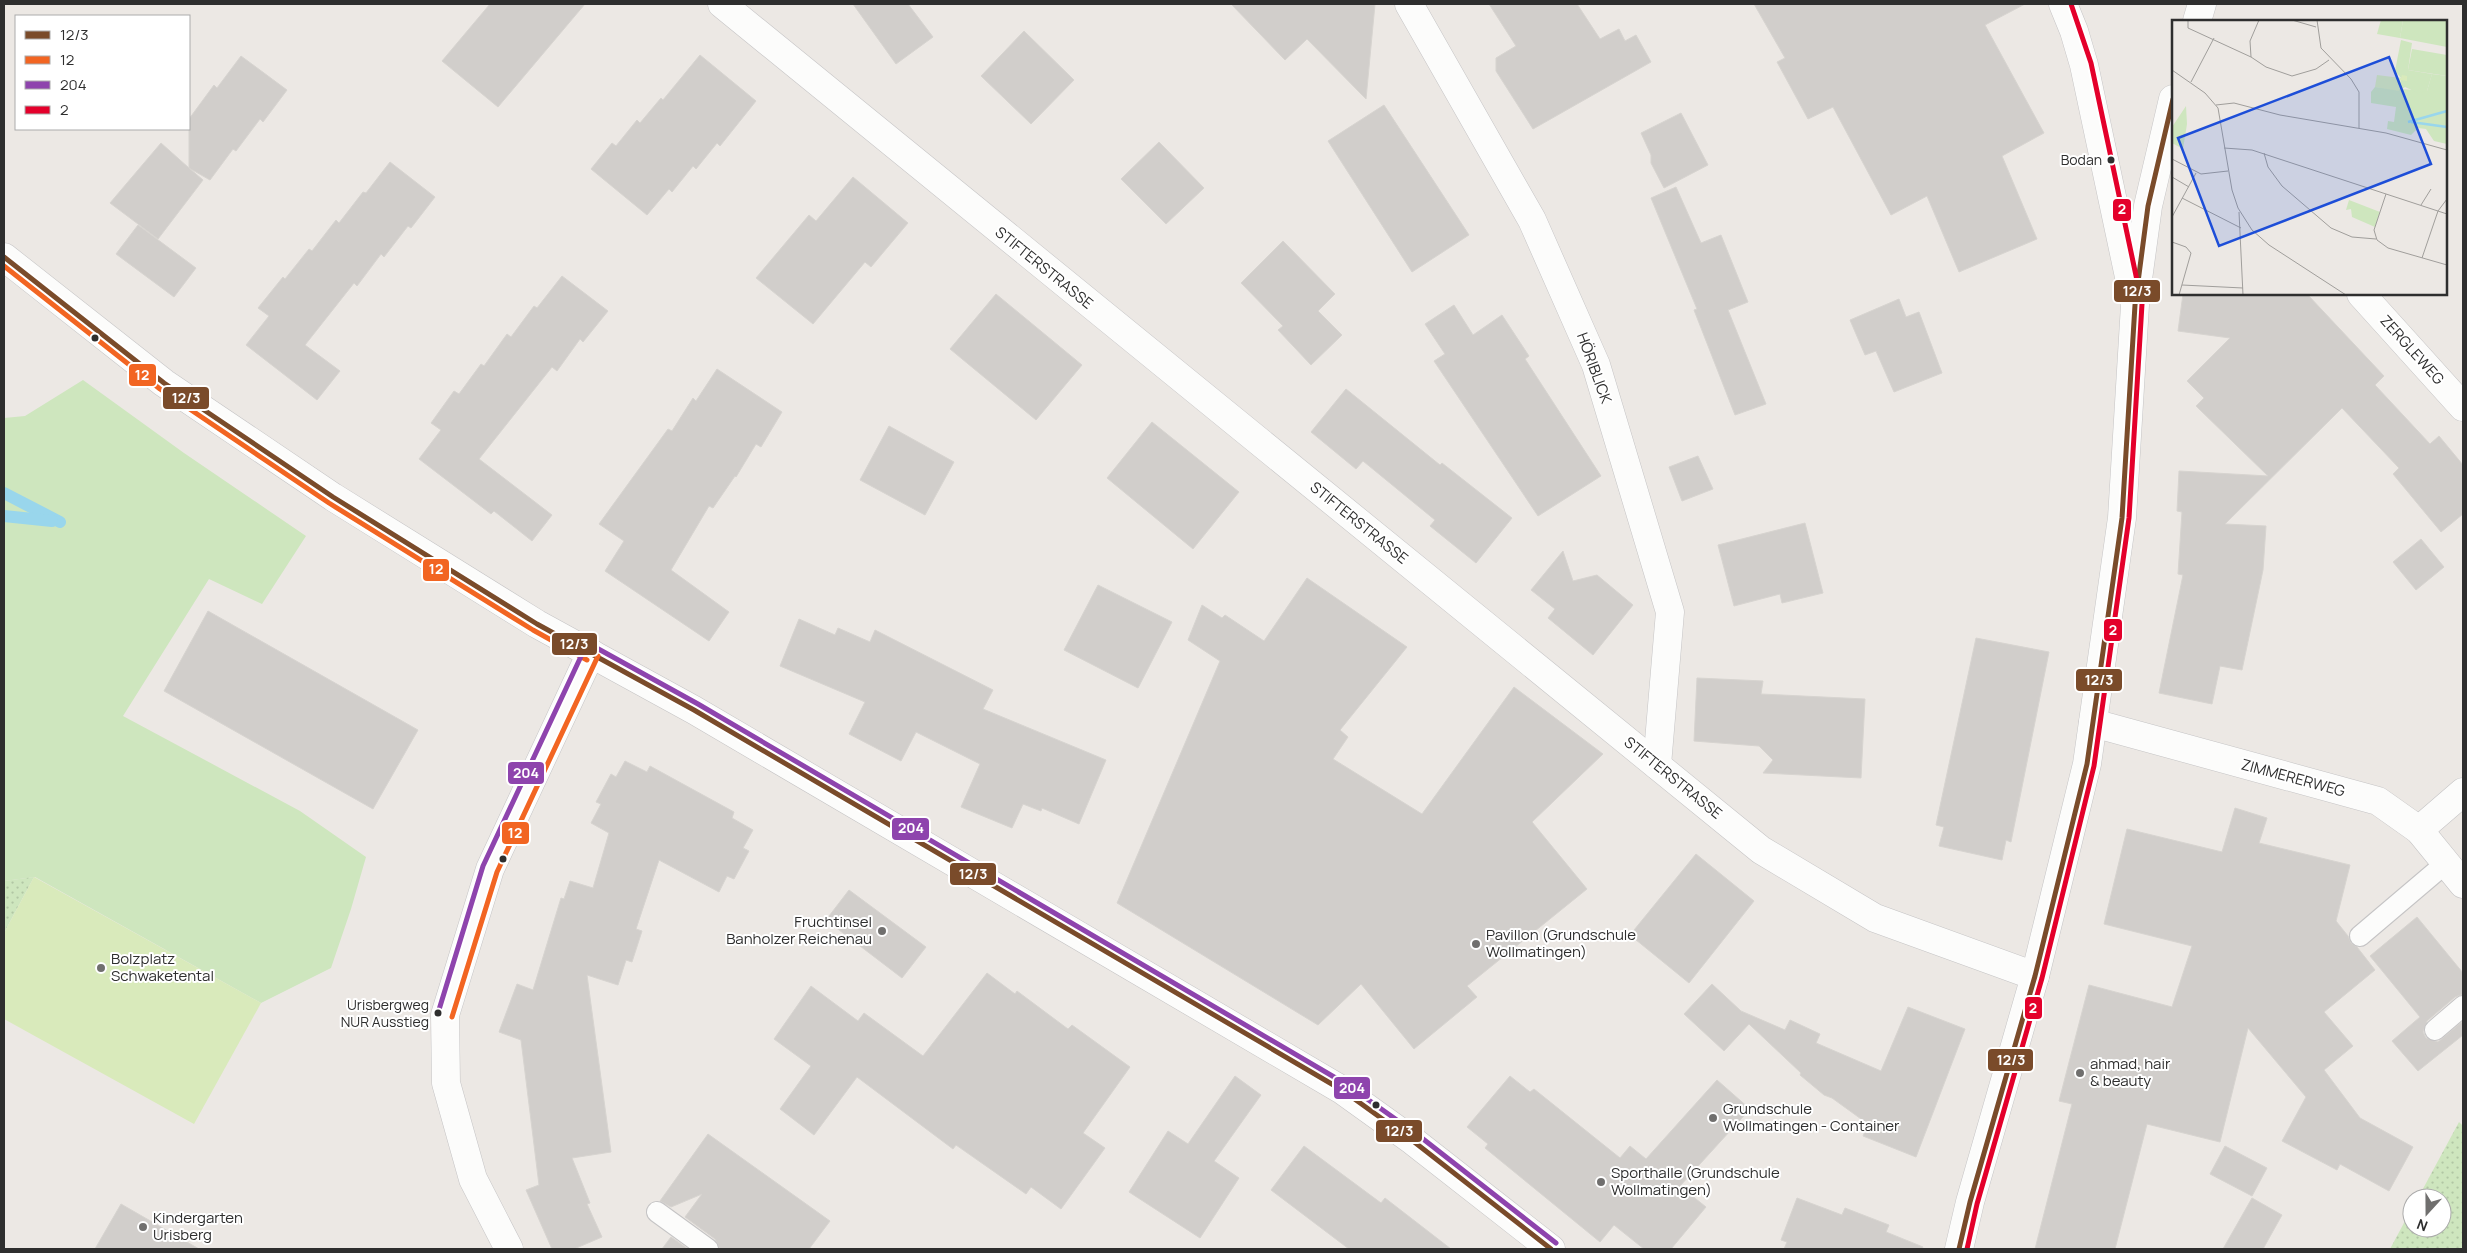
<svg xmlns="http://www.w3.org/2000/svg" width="2467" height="1253" font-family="Manrope,sans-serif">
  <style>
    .grass { fill: #cee6be }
    .park { fill: url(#park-dots) }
    .pitch { fill: #d9eabb }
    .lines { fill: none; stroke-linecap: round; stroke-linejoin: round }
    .stream { stroke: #99d6ec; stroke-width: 12 }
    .building { fill: #d1cecb; stroke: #d7d4d0 }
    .lane-casing { stroke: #c5c4c5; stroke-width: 22 }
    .street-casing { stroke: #c5c4c5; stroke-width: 29 }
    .secondary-casing { stroke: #c5c4c5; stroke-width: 29 }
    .lane { stroke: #fcfcfb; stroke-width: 20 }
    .street { stroke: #fcfcfb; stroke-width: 28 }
    .secondary { stroke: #fcfcfb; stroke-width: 28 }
    .bus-1-casing { stroke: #fff; stroke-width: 9 }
    .bus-2-casing { stroke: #fff; stroke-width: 9 }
    .bus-3-casing { stroke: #fff; stroke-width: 9 }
    .bus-4-casing { stroke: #fff; stroke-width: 9 }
    .bus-1 { stroke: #7a4b2a; stroke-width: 5 }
    .bus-2 { stroke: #f26522; stroke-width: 5 }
    .bus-3 { stroke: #8e44ad; stroke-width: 5 }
    .bus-4 { stroke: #e4002b; stroke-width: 5 }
    .bus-dot { fill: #2e2e2e; stroke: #fff; stroke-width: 2 }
    .poi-dot { fill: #706f6e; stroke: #fff; stroke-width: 2 }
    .labels { text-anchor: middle; stroke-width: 4; stroke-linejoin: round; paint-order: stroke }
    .bus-label { font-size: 14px; fill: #2e2e2e; stroke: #fff; text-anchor: end }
    .street-label { font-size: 15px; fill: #2e2e2e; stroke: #fff }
    .poi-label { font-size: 15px; fill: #2e2e2e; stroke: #fff; text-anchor: start }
    .inset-river { fill: none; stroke: #99d6ec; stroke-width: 2.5 }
    .inset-road { fill: none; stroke: #a09e9b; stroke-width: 1 }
    .view { fill: #1d4ed8; fill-opacity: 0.15; stroke: #1d4ed8; stroke-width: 2.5 }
    .inset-edge { fill: none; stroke: #2e2e2e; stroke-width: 2.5 }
    .line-badge { stroke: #fff; stroke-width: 2 }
    .badge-label { font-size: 14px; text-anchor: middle; font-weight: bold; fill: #fff }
  </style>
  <defs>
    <pattern id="park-dots" width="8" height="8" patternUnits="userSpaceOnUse" patternTransform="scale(1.25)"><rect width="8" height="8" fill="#cee6be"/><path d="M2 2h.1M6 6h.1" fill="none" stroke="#b1c6a4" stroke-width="1.8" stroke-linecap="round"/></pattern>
  </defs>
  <rect width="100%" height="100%" fill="#ece8e4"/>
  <!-- grass -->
  <path class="grass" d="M83,380L184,453L306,536L262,604L209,579L123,716L300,811L366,857L351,909L331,968L261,1003L35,877L4,881V418L25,416Z"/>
  <!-- park -->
  <g class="park">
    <path d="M34,877L4,933V881Z"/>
    <path d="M2459,1122L2463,1126V1249H2390L2412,1208V1228H2442V1198H2418Z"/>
  </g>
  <!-- pitch -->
  <path class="pitch" d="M34,877L261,1003L194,1124L4,1019V933Z"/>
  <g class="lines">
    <!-- stream -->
    <g class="stream">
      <path d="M4,493L60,522"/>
      <path d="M4,516L52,521"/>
    </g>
  </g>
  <!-- building -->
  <g class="building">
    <path d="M490,4H585L498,107L442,61Z"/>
    <path d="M853,4H908L933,37L896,64Z"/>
    <path d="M1231,4H1375L1366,99L1307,39L1285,60Z"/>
    <path d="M1489,4H1577L1600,39L1619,29L1625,41L1636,35L1651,62L1533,129L1496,71V58L1516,46Z"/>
    <path d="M1754,4H2025L1985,25L2044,133L2002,156L2037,239L1959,272L1927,196L1891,215L1833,107L1808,119L1777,62L1785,58Z"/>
    <path d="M1024,31L1074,80L1031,124L981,76Z"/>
    <path d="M700,55L756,101L720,146L717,143L696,169L693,166L672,192L669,189L647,215L591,169L612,143L616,146L637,120L640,123L661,98L663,100Z"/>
    <path d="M241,56L287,90L263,122L260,119L236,151L233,149L210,180L189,168L203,180L158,239L110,203L161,143L189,168V119L214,85L217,88Z"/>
    <path d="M1384,105L1469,235L1412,272L1328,141Z"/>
    <path d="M1681,113L1708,165L1664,188L1651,163V155L1641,133Z"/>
    <path d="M1159,142L1204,188L1166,224L1121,179Z"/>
    <path d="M390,162L435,197L411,228L408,226L384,257L381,254L357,286L354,283L305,345L340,371L317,400L246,345L269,316L258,308L283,277L285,279L309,249L312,251L336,220L339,223L363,192L366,193Z"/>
    <path d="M853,177L908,223L871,267L865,262L813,324L756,278L809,215L816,221Z"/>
    <path d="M1676,187L1701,243L1721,235L1748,302L1728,310L1766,404L1735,415L1694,310L1697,309L1651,198Z"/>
    <path d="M138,225L196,268L174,297L116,254Z"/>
    <path d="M1283,241L1335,294L1318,311L1342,335L1311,365L1278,330L1283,326L1241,283Z"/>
    <path d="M562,276L608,311L583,342L580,339L557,371L552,367L479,459L552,515L532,541L494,511L491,514L419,459L441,430L431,423L454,391L459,394L481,364L484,366L507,334L511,337L534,306L537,308Z"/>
    <path d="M996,294L1082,365L1036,420L950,349Z"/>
    <path d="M2183,294H2307L2384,376L2375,385L2430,444L2439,436L2463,465V514L2441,532L2393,474L2399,468L2342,408L2225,524L2266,526L2263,570L2242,670L2220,666L2212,704L2159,693L2183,575L2178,574L2182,512L2177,511L2179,471L2268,476L2196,406L2204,398L2187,381L2230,338L2178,331Z"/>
    <path d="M1899,299L1906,317L1919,312L1942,373L1894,392L1876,351L1865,355L1850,320Z"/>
    <path d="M1454,305L1473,335L1502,315L1529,356L1525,359L1601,476L1538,516L1434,361L1445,354L1425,324Z"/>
    <path d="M717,369L782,412L761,447L756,444L736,477L735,476L713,508L709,506L671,570L729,612L709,641L605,571L624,541L599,524L668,429L672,431L693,398L696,401Z"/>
    <path d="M1346,389L1440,465L1442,463L1512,518L1476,563L1430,526L1435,520L1363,461L1356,469L1311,432Z"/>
    <path d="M1152,422L1239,492L1193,549L1107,478Z"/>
    <path d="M889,426L954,462L925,515L860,480Z"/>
    <path d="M1698,456L1713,489L1682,501L1669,467Z"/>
    <path d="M1805,523L1823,593L1782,603L1780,594L1734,606L1718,545Z"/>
    <path d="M2421,539L2444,567L2416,590L2393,562Z"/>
    <path d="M1563,551L1573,581L1597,575L1633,605L1593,655L1548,618L1555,609L1531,590Z"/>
    <path d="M1307,578L1407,647L1340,730L1348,737L1333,759L1422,814L1514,687L1603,754L1532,822L1587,889L1467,986L1477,997L1414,1049L1361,984L1318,1025L1117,903L1220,661L1188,640L1202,605L1222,618L1225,615L1264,641Z"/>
    <path d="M1098,585L1172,622L1138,688L1064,650Z"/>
    <path d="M208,611L418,730L373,809L164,691Z"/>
    <path d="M799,619L835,635L838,628L870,642L875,630L993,690L983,709L1106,760L1079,824L1042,808L1041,811L1023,804L1012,828L961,807L980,764L916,732L901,761L849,734L865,702L780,666Z"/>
    <path d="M1976,638L2049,652L2011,842L2006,840L2002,860L1939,846L1944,827L1936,825Z"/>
    <path d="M1697,678L1763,681L1761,694L1865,699L1861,778L1763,773L1773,760L1759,746L1694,741Z"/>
    <path d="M625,761L647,772L650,766L734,812L732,818L753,830L743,848L749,851L734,879L727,876L719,892L659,860L636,929L642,931L632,962L626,960L618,985L587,975L611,1152L572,1158L590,1203L587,1204L602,1237L574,1249H552L526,1190L539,1185L521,1040L499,1032L517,984L533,990L561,898L564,899L570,881L593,888L609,833L591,823L601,804L596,802L611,774L616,777Z"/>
    <path d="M2235,808L2267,818L2259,843L2350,865L2336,921L2348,936L2351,943L2357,947L2375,970L2324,1012L2353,1046L2324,1070L2360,1118L2413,1147L2389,1191L2340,1164L2337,1170L2282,1141L2306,1097L2248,1028L2220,1142L2147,1124L2115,1249H2035L2072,1104L2059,1101L2089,985L2172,1007L2192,946L2104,924L2127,829L2222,852Z"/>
    <path d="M1696,854L1754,901L1689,983L1630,935Z"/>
    <path d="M849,890L926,947L902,978L826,920Z"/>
    <path d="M2417,917L2463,973V994L2455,997L2427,1021L2423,1032L2426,1038L2438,1042L2463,1021V1035L2418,1071L2392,1041L2420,1017L2370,956Z"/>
    <path d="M987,973L1015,994L1017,991L1068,1029L1072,1025L1130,1067L1083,1133L1105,1148L1061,1209L1031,1187L1026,1194L956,1145L953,1149L857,1077L814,1135L780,1109L811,1066L774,1039L811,986L858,1021L864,1013L923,1056Z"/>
    <path d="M1712,984L1741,1011L1785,1030L1790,1020L1820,1034L1816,1043L1881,1071L1908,1007L1965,1029L1916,1157L1863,1136L1868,1124L1832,1098L1824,1095L1800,1075L1801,1073L1749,1024L1724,1051L1684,1014Z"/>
    <path d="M1235,1076L1261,1095L1214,1161L1239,1178L1200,1238L1129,1192L1168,1131L1188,1144Z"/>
    <path d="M1510,1076L1530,1092L1534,1089L1620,1158L1630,1146L1646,1159L1717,1080L1750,1109L1680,1186L1706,1207L1671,1249H1644L1614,1225L1600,1242L1485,1148L1488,1144L1467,1127Z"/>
    <path d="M708,1134L830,1221L809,1249H720L715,1239L685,1217L702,1194L671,1207L660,1201Z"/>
    <path d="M1304,1146L1381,1203L1385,1198L1451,1249H1349L1271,1190Z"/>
    <path d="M2225,1146L2267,1168L2252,1196L2210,1174Z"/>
    <path d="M1797,1198L1842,1215L1845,1208L1889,1225L1886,1232L1923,1247L1922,1249H1784L1787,1242L1781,1240Z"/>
    <path d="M2252,1198L2282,1215L2263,1249H2223Z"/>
    <path d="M121,1204L199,1249H95Z"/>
    <path d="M671,1237L688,1249H662Z"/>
  </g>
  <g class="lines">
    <!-- lane casing -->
    <g class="lane-casing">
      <g id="lane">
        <path d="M2360,936L2446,863"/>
        <path d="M2435,1030L2463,1006"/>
        <path d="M657,1212L708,1249"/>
      </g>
    </g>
    <!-- street casing -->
    <g class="street-casing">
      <g id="street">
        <path d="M722,4L1761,850L1875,918L2035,976"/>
        <path d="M1409,4L1532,220L1596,365L1670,612L1657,765"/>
        <path d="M2197,21L2202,4"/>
        <path d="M4,257L164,383L333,497L537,624L694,710L1342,1090L1413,1141L1551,1249"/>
        <path d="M2361,294L2463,407"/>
        <path d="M2135,301L2148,206L2173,99"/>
        <path d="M2093,723L2378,801L2419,830L2463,884"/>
        <path d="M2419,830L2463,792"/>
        <path d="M509,1249L473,1179L446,1083L445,1015L490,869L591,653"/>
      </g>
    </g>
    <!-- secondary casing -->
    <g class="secondary-casing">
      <path id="secondary" d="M1959,1249L1970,1202L2035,976L2087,764L2122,518L2135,305L2084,65L2074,31L2063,4"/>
    </g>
    <!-- lane -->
    <use href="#lane" class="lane"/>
    <!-- street -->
    <use href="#street" class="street"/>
    <!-- secondary -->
    <use href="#secondary" class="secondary"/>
    <!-- bus-1 casing -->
    <g class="bus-1-casing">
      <g id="bus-1">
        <path d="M4,257L164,383L333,497L537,624L694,710L1342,1090L1413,1141L1551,1249"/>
        <path d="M1959,1249L1970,1202L2035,976L2087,764L2122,518L2135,305L2148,206L2173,99"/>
      </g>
    </g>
    <!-- bus-2 casing -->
    <g class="bus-2-casing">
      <g id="bus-2">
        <path d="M4,266L160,389L329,503L533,630L587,660"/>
        <path d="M452,1017L497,872L598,656"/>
      </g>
    </g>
    <!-- bus-3 casing -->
    <g class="bus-3-casing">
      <path id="bus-3" d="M438,1013L483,866L584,650L593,646L698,704L1346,1084L1418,1135L1556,1243"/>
    </g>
    <!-- bus-4 casing -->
    <g class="bus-4-casing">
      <path id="bus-4" d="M1967,1249L1977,1204L2042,978L2094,766L2129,518L2142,304L2091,63L2071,4"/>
    </g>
    <!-- bus-1 -->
    <use href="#bus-1" class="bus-1"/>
    <!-- bus-2 -->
    <use href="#bus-2" class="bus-2"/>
    <!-- bus-3 -->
    <use href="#bus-3" class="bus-3"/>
    <!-- bus-4 -->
    <use href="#bus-4" class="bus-4"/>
  </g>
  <!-- markers -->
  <g class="bus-dot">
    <circle cx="2111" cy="160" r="4.5"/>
    <circle cx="95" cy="338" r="4.5"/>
    <circle cx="503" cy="859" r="4.5"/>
    <circle cx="438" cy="1013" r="4.5"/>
    <circle cx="1376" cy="1105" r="4.5"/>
  </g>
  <g class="poi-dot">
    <circle cx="882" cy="931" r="5"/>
    <circle cx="1476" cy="944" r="5"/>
    <circle cx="101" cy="968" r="5"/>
    <circle cx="2080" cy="1073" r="5"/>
    <circle cx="1713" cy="1118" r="5"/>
    <circle cx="1601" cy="1182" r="5"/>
    <circle cx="143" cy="1227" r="5"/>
  </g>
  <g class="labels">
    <!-- bus labels -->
    <g class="bus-label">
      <text x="2102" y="165">Bodan</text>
      <text x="429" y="1010">Urisbergweg<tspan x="429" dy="17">NUR Ausstieg</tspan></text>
    </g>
    <!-- street labels -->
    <g class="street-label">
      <text transform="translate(1044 268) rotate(39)" y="5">STIFTERSTRASSE</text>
      <text transform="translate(2412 350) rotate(48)" y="5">ZERGLEWEG</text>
      <text transform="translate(1594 368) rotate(70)" y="5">HÖRIBLICK</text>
      <text transform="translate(1359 523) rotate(39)" y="5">STIFTERSTRASSE</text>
      <text transform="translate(1673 778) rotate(39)" y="5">STIFTERSTRASSE</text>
      <text transform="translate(2293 778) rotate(15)" y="5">ZIMMERERWEG</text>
    </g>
    <!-- poi labels -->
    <g class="poi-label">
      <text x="872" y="927" text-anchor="end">Fruchtinsel<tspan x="872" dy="17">Banholzer Reichenau</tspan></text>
      <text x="1486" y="940">Pavillon (Grundschule<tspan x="1486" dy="17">Wollmatingen)</tspan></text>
      <text x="111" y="964">Bolzplatz<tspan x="111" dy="17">Schwaketental</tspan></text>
      <text x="2090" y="1069">ahmad, hair<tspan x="2090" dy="17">&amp; beauty</tspan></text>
      <text x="1723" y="1114">Grundschule<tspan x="1723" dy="17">Wollmatingen - Container</tspan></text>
      <text x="1611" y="1178">Sporthalle (Grundschule<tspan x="1611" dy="17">Wollmatingen)</tspan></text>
      <text x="153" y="1223">Kindergarten<tspan x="153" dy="17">Urisberg</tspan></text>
    </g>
  </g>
  <!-- overview -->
  <g transform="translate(2172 20)">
    <rect width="275" height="275" fill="#ece8e4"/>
    <path d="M209,0H231L228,18L205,14ZM260,54L275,56V124L262,121L254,109L246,108L239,115L215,109L216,101L222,102L224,87L199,83V72L203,67L255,71ZM177,180L208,192L203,207L180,197L179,189L174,190Z" fill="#cee6be"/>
    <path d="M229,20L240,23L236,50L260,54L255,71L246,73L233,67L227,71L229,58L223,51ZM14,86L15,104L11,129L0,123V107Z" fill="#cee6be"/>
    <path d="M231,0H275V27L228,18ZM240,29L275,35V56L236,50Z" fill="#cee6be"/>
    <path d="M205,55L229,58L230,55L235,56V61L228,60L227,71L203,67Z" fill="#d9eabb"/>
    <path class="inset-river" d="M236,102L275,91M239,102L275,107"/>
    <path class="inset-road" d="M16,0V8L79,37M87,0L78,21L79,37L94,47L120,56L144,49L157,40M120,0L144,7M145,0L149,28L179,59L187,72V108M0,50L33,73L46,88L60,170L66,188L80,210L97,225L174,275M19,62L42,18M44,85L62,83L108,95L214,113L275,130M52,128L80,130L275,194M92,133L96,147L110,166L159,208L180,217L204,219M0,139L29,154L56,151M0,157L17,167M214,174L202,210L205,220L216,228L275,245M10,178L69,208M249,185L259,169M67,192L71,275M0,197L24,153M0,222L14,227L19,233L7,275M250,238L266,191L275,179M10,265L71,268"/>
    <path class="view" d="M217,37L259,144L47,226L6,118Z"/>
    <rect width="275" height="275" class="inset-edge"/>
  </g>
  <g class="line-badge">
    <rect x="2112" y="198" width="20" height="24" rx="5" fill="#e4002b"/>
    <rect x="2113" y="279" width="48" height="24" rx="5" fill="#7a4b2a"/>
    <rect x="128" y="363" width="29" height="24" rx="5" fill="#f26522"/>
    <rect x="162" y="386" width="48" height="24" rx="5" fill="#7a4b2a"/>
    <rect x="422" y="558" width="28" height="24" rx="5" fill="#f26522"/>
    <rect x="2103" y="618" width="20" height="24" rx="5" fill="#e4002b"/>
    <rect x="551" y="632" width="47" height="24" rx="5" fill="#7a4b2a"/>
    <rect x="2075" y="668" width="48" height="24" rx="5" fill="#7a4b2a"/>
    <rect x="507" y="761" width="38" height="24" rx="5" fill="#8e44ad"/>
    <rect x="891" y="817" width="39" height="24" rx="5" fill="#8e44ad"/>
    <rect x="501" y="821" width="29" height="24" rx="5" fill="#f26522"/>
    <rect x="949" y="862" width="48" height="24" rx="5" fill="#7a4b2a"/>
    <rect x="2024" y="996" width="19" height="24" rx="5" fill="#e4002b"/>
    <rect x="1987" y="1048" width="47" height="24" rx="5" fill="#7a4b2a"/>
    <rect x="1333" y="1076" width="38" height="24" rx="5" fill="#8e44ad"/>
    <rect x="1375" y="1119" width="48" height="24" rx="5" fill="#7a4b2a"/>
  </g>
  <g class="badge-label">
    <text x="2122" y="214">2</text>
    <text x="2137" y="296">12/3</text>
    <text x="142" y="380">12</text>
    <text x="186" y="403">12/3</text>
    <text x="436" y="574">12</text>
    <text x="2113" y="635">2</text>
    <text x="574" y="649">12/3</text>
    <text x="2099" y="685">12/3</text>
    <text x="526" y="778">204</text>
    <text x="911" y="833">204</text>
    <text x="515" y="838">12</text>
    <text x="973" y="879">12/3</text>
    <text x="2033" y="1013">2</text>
    <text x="2011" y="1065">12/3</text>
    <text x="1352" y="1093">204</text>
    <text x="1399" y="1136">12/3</text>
  </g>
  <!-- border -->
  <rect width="2467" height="1253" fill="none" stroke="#2e2e2e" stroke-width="10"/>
  <!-- legend -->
  <rect x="15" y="15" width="175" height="115" fill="#ffffff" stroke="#ababab"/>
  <rect x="25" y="31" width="25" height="8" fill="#7a4b2a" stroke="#ababab"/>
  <text x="60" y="40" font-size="15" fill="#2e2e2e">12/3</text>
  <rect x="25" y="56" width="25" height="8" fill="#f26522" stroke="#ababab"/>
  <text x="60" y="65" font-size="15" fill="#2e2e2e">12</text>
  <rect x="25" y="81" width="25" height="8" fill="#8e44ad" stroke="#ababab"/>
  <text x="60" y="90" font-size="15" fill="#2e2e2e">204</text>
  <rect x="25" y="106" width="25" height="8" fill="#e4002b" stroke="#ababab"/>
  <text x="60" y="115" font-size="15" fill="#2e2e2e">2</text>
  <!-- north arrow -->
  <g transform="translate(2427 1213) rotate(201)"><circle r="24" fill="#ffffff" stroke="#ababab"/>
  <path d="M0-4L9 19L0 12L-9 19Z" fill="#706f6e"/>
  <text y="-8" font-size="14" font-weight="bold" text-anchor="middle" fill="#2e2e2e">N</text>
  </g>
</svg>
